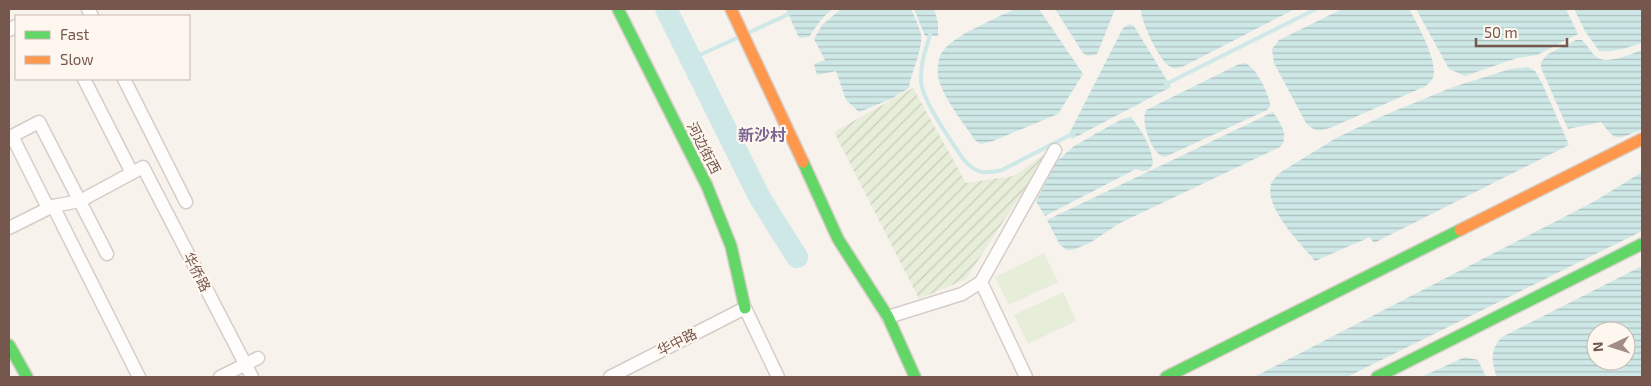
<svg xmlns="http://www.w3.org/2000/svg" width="1651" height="386" font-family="'Exo 2','Noto Sans SC',sans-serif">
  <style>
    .park { fill: #e6edd8 }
    .garden { fill: url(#garden-furrows) }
    .water { fill: url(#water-rules); fill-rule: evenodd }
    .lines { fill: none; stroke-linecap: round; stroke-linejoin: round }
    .stream { stroke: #cee8e7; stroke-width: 4 }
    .river { stroke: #cee8e7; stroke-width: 22 }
    .street-casing { stroke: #d6cdc9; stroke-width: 15 }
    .fast-casing { stroke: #d7cec8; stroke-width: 14 }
    .slow-casing { stroke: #d7cec8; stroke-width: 14 }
    .street { stroke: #fefdfc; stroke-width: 12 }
    .fast { stroke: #63d668; stroke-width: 11 }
    .slow { stroke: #ff974d; stroke-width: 11 }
    .labels { text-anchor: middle; stroke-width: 4.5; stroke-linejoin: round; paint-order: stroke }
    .street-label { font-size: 14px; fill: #75574d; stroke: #fef7ef }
    .quarter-label { font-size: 16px; font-weight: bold; fill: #7d6591; stroke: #fef7ef }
  </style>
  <defs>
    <pattern id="garden-furrows" width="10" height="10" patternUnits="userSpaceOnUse" patternTransform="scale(1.25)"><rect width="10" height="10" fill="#e6edd8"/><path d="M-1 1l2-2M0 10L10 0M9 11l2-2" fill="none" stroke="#c9cdbb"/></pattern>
    <pattern id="water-rules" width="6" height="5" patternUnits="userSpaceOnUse" patternTransform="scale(1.25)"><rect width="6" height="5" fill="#cee8e7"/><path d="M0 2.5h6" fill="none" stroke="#acbfbd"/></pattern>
  </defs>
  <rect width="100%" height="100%" fill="#f7f2ec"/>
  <!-- park -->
  <g class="park">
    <path d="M1044,253L1058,282L1009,305L995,277Z"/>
    <path d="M1063,292L1076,321L1028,344L1014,315Z"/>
  </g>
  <!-- garden -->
  <path class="garden" d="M913,88L966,183L1014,176L1049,151L966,279L919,299L834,132Z"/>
  <!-- water -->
  <g class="water">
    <path d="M786,9H833C822,16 816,27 809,37L799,38Z"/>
    <path d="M841,9H911C915,17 919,26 921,35C923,50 911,72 909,88L891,99L859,112L846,100L836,71L817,75L814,64L825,60L814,39L822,25Z"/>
    <path d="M914,9H934L938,22V36H925Z"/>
    <path d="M1015,9H1039L1083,74L1058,114L993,141L980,144L975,140C963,122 946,102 939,81C937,72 937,58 943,51C954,35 997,18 1015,9Z"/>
    <path d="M1055,9H1115L1097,54L1088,56L1083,53Z"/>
    <path d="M1141,9H1295L1188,64C1184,66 1178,69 1173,68C1161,66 1140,20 1141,9Z"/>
    <path d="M1342,9H1409C1417,23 1435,56 1434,73C1434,79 1430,82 1426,86L1330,128C1320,131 1314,132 1306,123L1274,63L1272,49L1279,40Z"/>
    <path d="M1416,9H1566L1578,34L1537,55L1517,58L1465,76L1449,69Z"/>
    <path d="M1574,9H1642V43C1628,47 1614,53 1599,51L1585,31Z"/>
    <path d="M1130,24L1134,26L1171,87L1072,139L1069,134L1123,28Z"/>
    <path d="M1576,40H1582C1587,45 1590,51 1595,56C1606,66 1630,54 1642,50V129L1639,131C1616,139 1617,143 1601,122L1568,129L1541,68V62L1548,54Z"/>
    <path d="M1244,63C1255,65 1270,95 1270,106L1267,110L1165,157C1152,156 1140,121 1146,110L1237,65Z"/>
    <path d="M1528,67L1535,71L1542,83L1569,145L1374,243L1370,237L1315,261C1301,244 1264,208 1271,184C1273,179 1277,176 1281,172L1336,138L1380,117L1453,87L1510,69Z"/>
    <path d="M1273,112C1280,123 1290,135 1280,147L1120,223L1088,244L1072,250H1067L1060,245L1047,220Z"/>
    <path d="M1131,117C1141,130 1152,146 1153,164L1149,170L1143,171L1136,169L1045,216L1036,201L1056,162L1074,146L1122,119Z"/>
    <path d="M1642,172V231L1347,377H1254L1595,201Z"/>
    <path d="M1642,266V377H1497C1491,362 1490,349 1502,337ZM1596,331H1626V361H1596Z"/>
    <path d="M1465,357L1478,360L1486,377H1421Z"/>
  </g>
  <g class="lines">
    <!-- stream -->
    <g class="stream">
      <path d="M931,32C926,48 920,64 921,81C922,101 951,140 963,159C976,174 984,174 1002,170L1074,133"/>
      <path d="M748,33L791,13"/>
      <path d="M691,59L739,37"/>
      <path d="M1166,84L1316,9"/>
    </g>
    <!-- river -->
    <path class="river" d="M666,9L760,198L797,257"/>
    <!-- street casing -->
    <g class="street-casing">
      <g id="street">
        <path d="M88,9L92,16"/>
        <path d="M9,30L16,26"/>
        <path d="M84,79L132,173"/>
        <path d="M124,79L186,202"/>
        <path d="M53,206L139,377"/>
        <path d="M48,208L12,136L39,122L107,254"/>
        <path d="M9,228L53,206L80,201L143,167L252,377"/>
        <path d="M888,317L962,294L981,282"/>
        <path d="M220,377L258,358"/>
        <path d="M610,377L745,308L778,377"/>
        <path d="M1026,377L981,282L1055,150"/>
      </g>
    </g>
    <!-- fast casing -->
    <g class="fast-casing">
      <g id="fast">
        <path d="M618,9L707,186L731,246L745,308"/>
        <path d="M803,162L838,239L888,317L915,377"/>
        <path d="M9,345L27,377"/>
        <path d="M1166,377L1460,230"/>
        <path d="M1377,377L1642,244"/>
      </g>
    </g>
    <!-- slow casing -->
    <g class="slow-casing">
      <g id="slow">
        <path d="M731,9L803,162"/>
        <path d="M1460,230L1642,139"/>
      </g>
    </g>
    <!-- street -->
    <use href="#street" class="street"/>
    <!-- fast -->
    <use href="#fast" class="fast"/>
    <!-- slow -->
    <use href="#slow" class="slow"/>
  </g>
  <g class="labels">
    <!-- street labels -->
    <g class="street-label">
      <text transform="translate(704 148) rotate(63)" y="5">河边街西</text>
      <text transform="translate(197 272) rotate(63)" y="5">华侨路</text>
      <text transform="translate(677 342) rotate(-27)" y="5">华中路</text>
    </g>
    <!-- quarter labels -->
    <g class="quarter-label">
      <text x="762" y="141">新沙村</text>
    </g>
  </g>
  <!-- border -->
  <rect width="1651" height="386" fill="none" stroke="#75574d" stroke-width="20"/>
  <!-- legend -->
  <rect x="15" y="15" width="175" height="65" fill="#fef7ef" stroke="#c7b7ae"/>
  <rect x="25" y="31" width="25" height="8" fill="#63d668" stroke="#c7b7ae"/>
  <text x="60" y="40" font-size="15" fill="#75574d">Fast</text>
  <rect x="25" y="56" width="25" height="8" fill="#ff974d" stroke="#c7b7ae"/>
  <text x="60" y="65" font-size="15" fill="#75574d">Slow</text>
  <!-- north arrow -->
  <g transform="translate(1611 346) rotate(266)"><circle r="24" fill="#fef7ef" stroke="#c7b7ae"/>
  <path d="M0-4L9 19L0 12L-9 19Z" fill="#a28d85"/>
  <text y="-8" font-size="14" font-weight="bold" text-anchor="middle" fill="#75574d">N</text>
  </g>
  <!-- scale -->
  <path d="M1476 38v8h91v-8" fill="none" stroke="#75574d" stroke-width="2.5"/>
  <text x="1484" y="38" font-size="15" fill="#75574d" stroke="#fef7ef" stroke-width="4" paint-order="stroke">50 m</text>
</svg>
